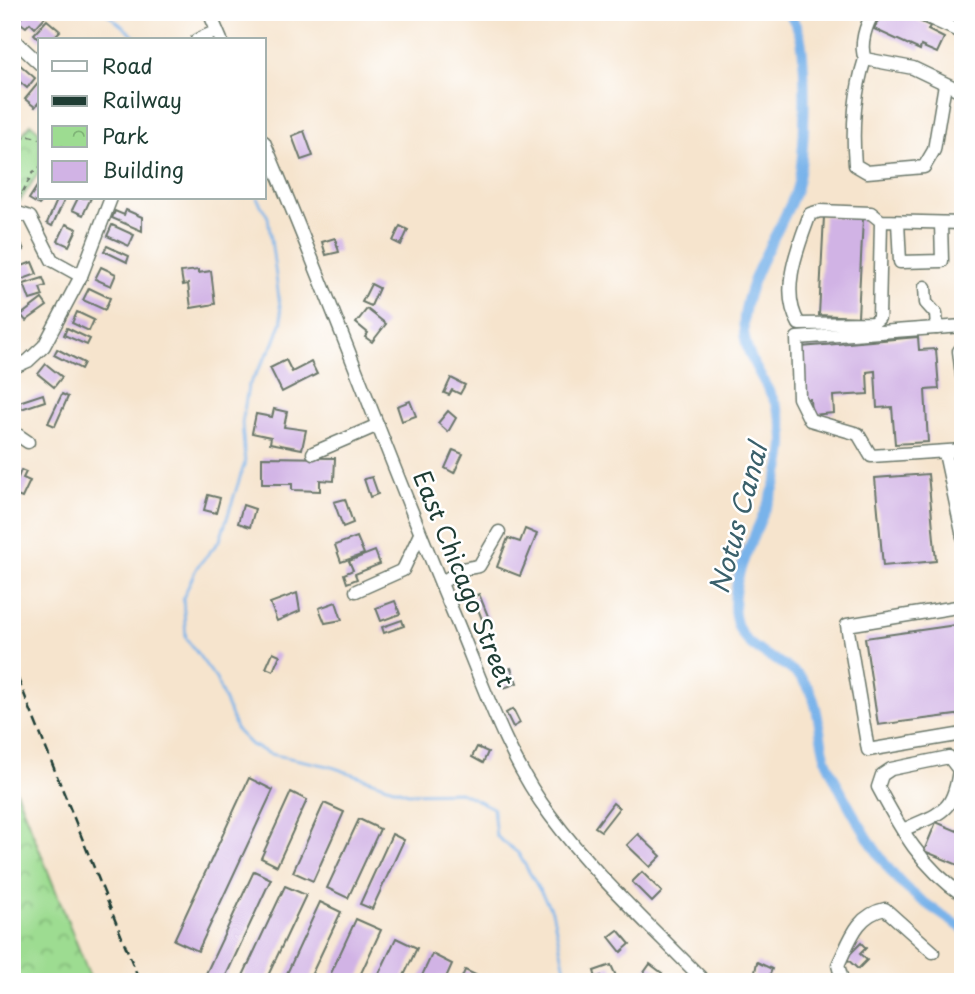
<svg xmlns="http://www.w3.org/2000/svg" width="975" height="994" font-family="'Playpen Sans',sans-serif">
  <style>
    .park { fill: url(#park-crowns); stroke: #5e8c62; stroke-width: 2 }
    .lines { fill: none; stroke-linecap: round; stroke-linejoin: round }
    .stream { stroke: #79b3ea; stroke-width: 2.5 }
    .canal { stroke: #79b3ea; stroke-width: 10 }
    .building { fill: #d1b3e5 }
    .minor-casing { stroke: #6a776a; stroke-width: 15 }
    .path { stroke: #6a776a; stroke-width: 2; stroke-dasharray: 5 5; stroke-linecap: butt }
    .minor { stroke: #fff; stroke-width: 12 }
    .rail { stroke: #1f3d34; stroke-width: 2.5; stroke-dasharray: 10 5; stroke-linecap: butt }
    .labels { text-anchor: middle; stroke-width: 5; stroke-linejoin: round; paint-order: stroke }
    .street-label { font-size: 24px; fill: #1f3d34; stroke: #fff }
    .water-label { font-size: 26px; font-style: italic; fill: #3a606b; stroke: #fff }
  </style>
  <defs>
    <pattern id="park-crowns" width="20" height="18" patternUnits="userSpaceOnUse" patternTransform="scale(1.75)"><rect width="20" height="18" fill="#9ddc91"/><path d="M2 6a3 3 0 1 1 6 0M12 15a3 3 0 1 1 6 0" fill="none" stroke="#7fb477"/></pattern>
  </defs>
  <rect width="100%" height="100%" fill="#fff"/>
  <filter id="ink" filterUnits="userSpaceOnUse"><feTurbulence type="fractalNoise" baseFrequency=".0143" numOctaves="2"/><feDisplacementMap in="SourceGraphic" scale="14" xChannelSelector="R" yChannelSelector="G"/><feConvolveMatrix kernelMatrix="1 2 1 2 8 2 1 2 1" color-interpolation-filters="sRGB"/></filter>
  <filter id="wash" filterUnits="userSpaceOnUse"><feTurbulence type="fractalNoise" baseFrequency=".00686" numOctaves="4" result="noise"/><feDisplacementMap in="SourceGraphic" scale="28" xChannelSelector="R" yChannelSelector="G"/><feGaussianBlur stdDeviation="1.57" result="paint"/><feColorMatrix in="noise" values="0 0 0 0 0 0 0 0 0 0 0 0 0 0 0 0 0 1.4 0 .05"/><feComposite in="paint" operator="in"/></filter>
  <g filter="url(#wash)">
    <rect width="100%" height="100%" fill="#f6e4cd"/>
    <!-- park -->
    <g class="park">
      <path d="M31,124L40,132V170L20,201L14,176L12,140L16,142Z"/>
      <path d="M12,781L92,982H12Z"/>
    </g>
    <g class="lines">
      <!-- stream -->
      <g class="stream">
        <path d="M105,12L139,40"/>
        <path d="M257,198L268,217L282,321L274,343L248,387L242,423L245,462L220,540L197,567L183,598L186,638L216,679L237,731L251,745L270,754L329,766L408,793L460,792L493,808L496,836L518,853L552,911L568,982"/>
      </g>
      <!-- canal -->
      <path class="canal" d="M788,12C795,22 801,34 802,46C806,80 806,163 795,193C780,231 755,265 746,305C733,359 775,381 783,428C793,488 726,559 735,616C741,655 785,656 805,683C822,705 817,739 828,764C841,795 880,863 903,885C921,902 943,915 963,929"/>
    </g>
    <g id="blocks">
      <!-- building -->
      <g class="building">
        <path d="M26,12H40L45,17L35,28L30,23L26,27L18,21Z"/>
        <path d="M882,12H900L930,26L928,30L944,38L937,53L921,46L920,50L874,29Z"/>
        <path d="M47,20L60,31L51,40L45,37L40,40L34,34Z"/>
        <path d="M18,63L35,78L27,88L12,75V69Z"/>
        <path d="M40,81V101L35,107L25,99Z"/>
        <path d="M304,131L313,156L301,160L292,136Z"/>
        <path d="M40,182V198H45L39,205L29,199Z"/>
        <path d="M58,198L64,201L52,226L47,223Z"/>
        <path d="M78,198H91L83,215L72,210Z"/>
        <path d="M126,210L142,217V231L112,218L115,211L124,215Z"/>
        <path d="M824,216L863,218L858,317L819,315Z"/>
        <path d="M66,224L77,229L69,246L58,241Z"/>
        <path d="M112,225L134,235L129,246L107,236Z"/>
        <path d="M400,226L408,230L401,245L393,241Z"/>
        <path d="M335,238L339,252L326,255L322,242Z"/>
        <path d="M20,241L24,250L16,253L19,260L12,262V245Z"/>
        <path d="M107,246L129,256L127,262L104,251Z"/>
        <path d="M32,262L37,274L12,283V270Z"/>
        <path d="M101,267L116,274L111,286L95,279Z"/>
        <path d="M198,270V273L211,271L215,304L191,308L188,284L183,285L181,272Z"/>
        <path d="M43,278L46,286L40,288L43,296L30,300L24,284Z"/>
        <path d="M371,284L379,288L371,306L362,302Z"/>
        <path d="M89,288L110,298L105,310L83,300Z"/>
        <path d="M42,299L47,306L26,321L21,315Z"/>
        <path d="M367,309L386,324L372,342L365,337L368,333L356,323Z"/>
        <path d="M77,312L94,320L89,331L72,323Z"/>
        <path d="M67,328L90,339L87,345L64,335Z"/>
        <path d="M918,337L919,350L936,349L939,389L925,390L928,442L895,444L892,407L877,408L875,371L867,372L868,394L833,396L834,413L811,415L810,399H804L801,347Z"/>
        <path d="M57,349L84,363L81,369L54,355Z"/>
        <path d="M286,360L292,372L311,362L317,374L282,392L270,368Z"/>
        <path d="M46,364L62,377L54,387L38,374Z"/>
        <path d="M451,378L465,385L460,394L452,390L449,395L444,393Z"/>
        <path d="M43,394L45,401L21,409L19,402Z"/>
        <path d="M62,394L68,397L55,426L48,423Z"/>
        <path d="M410,401L416,416L402,421L397,406Z"/>
        <path d="M274,409L287,412L284,427L306,430L302,449L270,443L271,437L252,433L256,414L272,417Z"/>
        <path d="M448,411L456,418L448,432L438,423Z"/>
        <path d="M453,450L463,454L454,473L445,468Z"/>
        <path d="M262,457L335,458L334,481L320,480V491L292,490V484H262Z"/>
        <path d="M21,470L26,472L23,478L30,481L22,498L12,494Z"/>
        <path d="M928,474L936,561L883,566L875,478Z"/>
        <path d="M372,477L378,494L370,497L364,479Z"/>
        <path d="M208,495L220,498L216,513L204,510Z"/>
        <path d="M345,499L353,523L343,527L334,502Z"/>
        <path d="M243,505L255,509L250,527L238,523Z"/>
        <path d="M525,529L537,534L520,576L497,567L508,538L520,542Z"/>
        <path d="M357,537L364,554L341,562L335,545Z"/>
        <path d="M375,551L380,564L355,574L357,579L347,583L344,574L353,570L349,561Z"/>
        <path d="M297,593L300,611L277,621L270,603Z"/>
        <path d="M479,594L490,621L484,624L473,597Z"/>
        <path d="M395,601L400,614L381,621L376,608Z"/>
        <path d="M336,602L342,620L325,623L319,608Z"/>
        <path d="M402,620L404,626L384,633L382,627Z"/>
        <path d="M963,624V714L878,725L865,638Z"/>
        <path d="M273,652L280,655L273,671L266,668Z"/>
        <path d="M511,668L517,683L504,688L498,674Z"/>
        <path d="M513,709L520,723L513,727L506,713Z"/>
        <path d="M477,747L488,752L483,763L472,757Z"/>
        <path d="M249,778L273,790L198,951L174,940Z"/>
        <path d="M291,792L307,800L277,866L261,858Z"/>
        <path d="M324,803L344,812L313,881L293,872Z"/>
        <path d="M613,803L619,808L601,831L595,827Z"/>
        <path d="M963,817V867L924,851L936,822L957,831Z"/>
        <path d="M359,819L380,829L348,898L327,888Z"/>
        <path d="M392,834L404,840L372,909L360,904Z"/>
        <path d="M638,834L661,856L650,867L627,845Z"/>
        <path d="M254,871L271,879L223,982H202Z"/>
        <path d="M642,872L662,892L652,902L632,882Z"/>
        <path d="M285,886L306,895L265,982H240Z"/>
        <path d="M320,902L341,912L308,982H283Z"/>
        <path d="M356,919L381,930L357,982H327Z"/>
        <path d="M618,930L630,944L621,952L609,937Z"/>
        <path d="M396,938L417,948L401,982H375Z"/>
        <path d="M861,943L866,948L860,954L867,960L858,969L846,958Z"/>
        <path d="M432,954L452,964L444,982H419Z"/>
        <path d="M757,962L772,969L767,982H753Z"/>
        <path d="M650,964L662,973L656,982L643,974Z"/>
        <path d="M611,965L616,976L603,981L601,976L596,978L594,971Z"/>
        <path d="M465,970L482,978L480,982H460Z"/>
      </g>
    </g>
  </g>
  <g filter="url(#ink)">
    <use href="#blocks" fill-opacity="0" stroke="#6a776a" stroke-width="2"/>
    <g class="lines">
      <!-- minor casing -->
      <g class="minor-casing">
        <g id="minor">
          <path d="M209,12L221,40"/>
          <path d="M874,12C866,24 859,45 865,59L913,68L963,92"/>
          <path d="M916,12L963,33"/>
          <path d="M12,38L40,64"/>
          <path d="M197,40L217,31"/>
          <path d="M865,59C854,93 852,129 855,165L867,172L924,167L934,150L945,84"/>
          <path d="M264,142C330,297 387,455 452,610C481,678 505,755 550,815C595,876 653,928 705,982"/>
          <path d="M12,211L30,217L52,260L81,276"/>
          <path d="M881,221L879,318L873,323L799,324C779,291 798,247 810,214L820,211L871,213L881,221L963,223"/>
          <path d="M898,222L900,262L942,261L941,223"/>
          <path d="M925,287L926,303L936,314L937,328"/>
          <path d="M963,326L797,338L799,398L810,420L858,434L871,456L963,450"/>
          <path d="M963,347L959,351L963,383"/>
          <path d="M12,368L28,361L44,346L81,276L111,198"/>
          <path d="M12,431L28,442"/>
          <path d="M313,453L378,425"/>
          <path d="M945,453L963,537"/>
          <path d="M441,583L462,569L479,566L499,532"/>
          <path d="M356,591L403,570L420,534"/>
          <path d="M963,606L847,625L868,750L963,734"/>
          <path d="M963,768L959,770L949,757L891,769L882,775L878,787C901,830 922,868 963,895"/>
          <path d="M903,830C941,812 953,814 959,770"/>
          <path d="M839,982L841,976L838,965C850,941 856,915 885,909L933,952"/>
        </g>
      </g>
      <!-- path -->
      <g class="path">
        <path d="M21,195L17,188L13,148L26,135L40,139"/>
        <path d="M18,201L33,172L40,167"/>
      </g>
      <!-- minor -->
      <use href="#minor" class="minor"/>
      <!-- rail -->
      <path class="rail" d="M12,664L140,982"/>
    </g>
  </g>
  <g class="labels">
    <!-- street labels -->
    <g class="street-label">
      <text transform="translate(463 579) rotate(68)" y="8">East Chicago Street</text>
    </g>
    <!-- water labels -->
    <g class="water-label">
      <text transform="translate(739 519) rotate(-75)" y="9">Notus Canal</text>
    </g>
  </g>
  <!-- margin -->
  <rect width="975" height="994" fill="none" stroke="#fff" stroke-width="42"/>
  <!-- legend -->
  <rect x="38" y="38" width="228" height="161" fill="#ffffff" stroke="#a5b1ae" stroke-width="2"/>
  <rect x="52" y="61" width="35" height="10" fill="#ffffff" stroke="#a5b1ae" stroke-width="2"/>
  <text x="102" y="74" font-size="21" fill="#1f3d34">Road</text>
  <rect x="52" y="96" width="35" height="10" fill="#1f3d34" stroke="#a5b1ae" stroke-width="2"/>
  <text x="102" y="108" font-size="21" fill="#1f3d34">Railway</text>
  <rect x="52" y="126" width="35" height="21" fill="url(#park-crowns)" stroke="#a5b1ae" stroke-width="2"/>
  <text x="102" y="144" font-size="21" fill="#1f3d34">Park</text>
  <rect x="52" y="161" width="35" height="21" fill="#d1b3e5" stroke="#a5b1ae" stroke-width="2"/>
  <text x="102" y="178" font-size="21" fill="#1f3d34">Building</text>
</svg>
